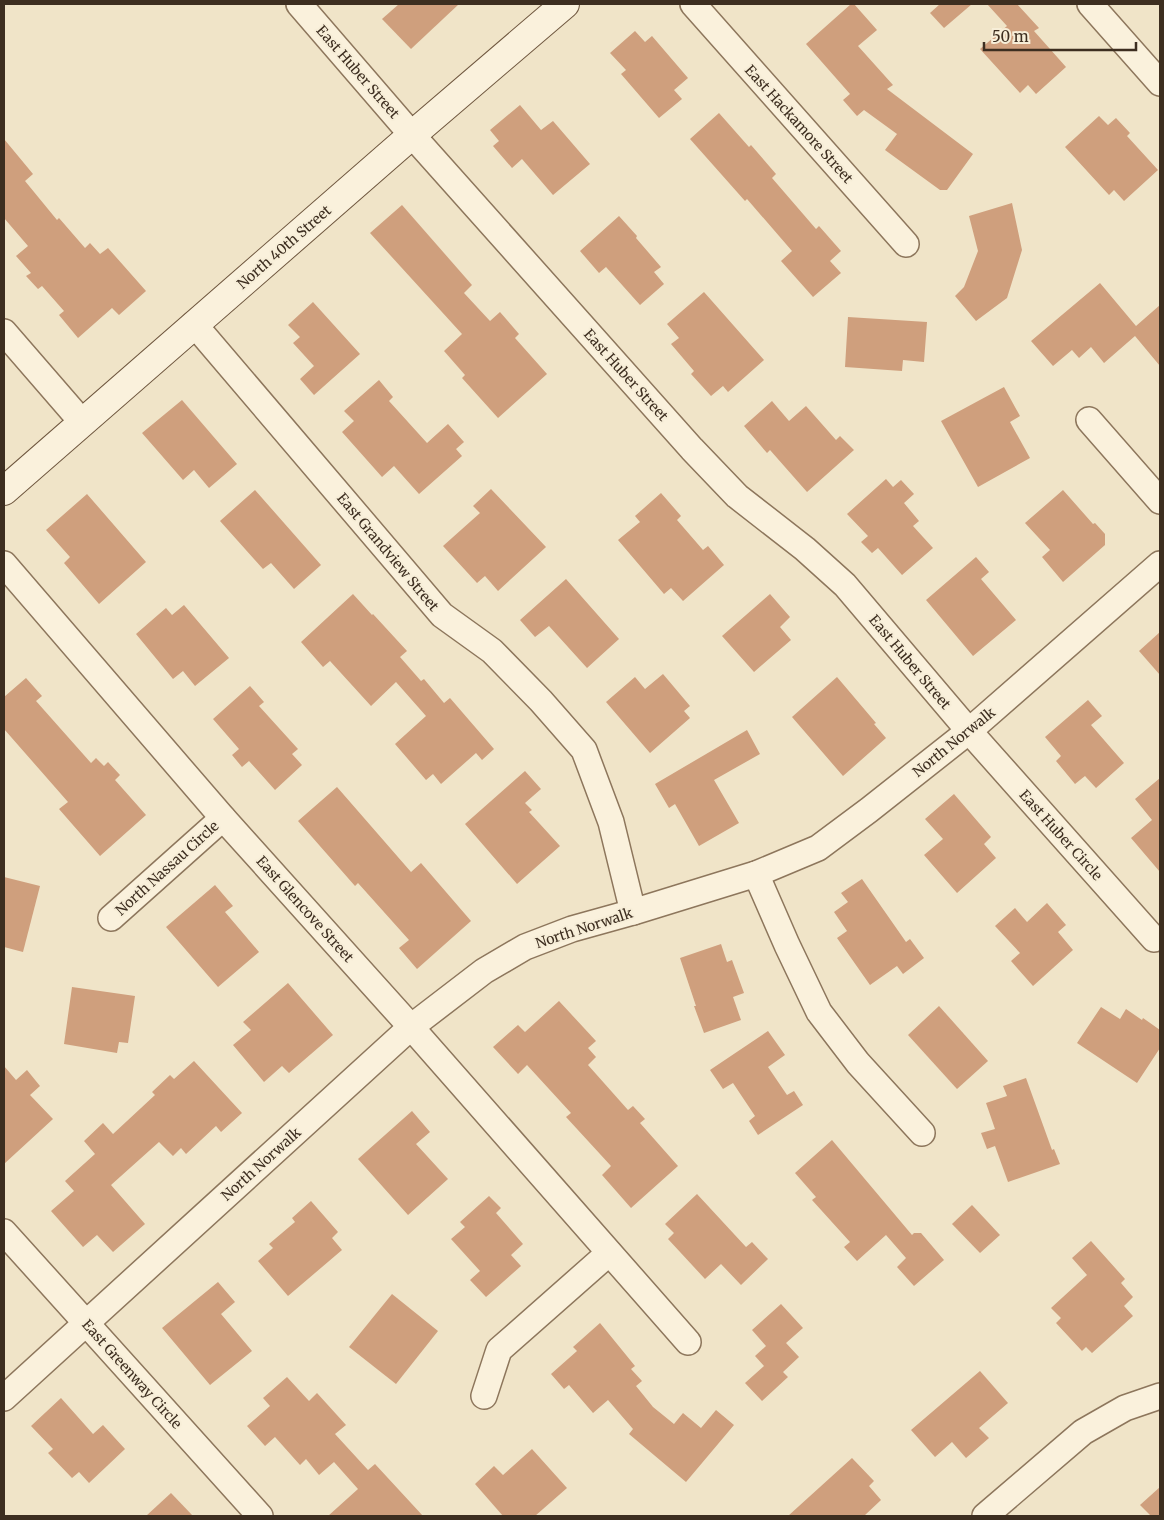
<svg xmlns="http://www.w3.org/2000/svg" width="1164" height="1520" font-family="Merriweather,serif">
  <style>
    .building { fill: #cf9f7d }
    .lines { fill: none; stroke-linecap: round; stroke-linejoin: round }
    .street-casing { stroke: #8d765c; stroke-width: 28 }
    .secondary-casing { stroke: #6f573f; stroke-width: 30 }
    .street { stroke: #faf1dc; stroke-width: 25 }
    .secondary { stroke: #faf1dc; stroke-width: 28 }
    .labels { text-anchor: middle; stroke-width: 4; stroke-linejoin: round; paint-order: stroke }
    .street-label { font-size: 14px; fill: #3d2e20; stroke: #f7eed8 }
  </style>
  <rect width="100%" height="100%" fill="#f0e4c8"/>
  <!-- building -->
  <g class="building">
    <path d="M399,4H459L411,49L382,19Z"/>
    <path d="M851,4H854L877,30L858,46L893,85L887,89L973,154L947,190H940L885,150L897,134L864,110L857,116L843,100L850,94L806,44Z"/>
    <path d="M940,4H972L944,28L930,13Z"/>
    <path d="M987,4H1017L1039,28L1034,31L1066,67L1036,94L1028,85L1020,93L980,49L1007,26Z"/>
    <path d="M635,31L645,42L652,36L688,78L674,90L682,99L659,118L621,74L626,70L610,53Z"/>
    <path d="M520,105L541,130L553,121L590,164L553,195L522,159L512,168L493,146L499,141L490,130Z"/>
    <path d="M719,113L749,147L751,145L776,174L772,178L816,229L819,226L841,251L830,261L841,273L813,297L781,261L792,251L747,199L745,201L690,139Z"/>
    <path d="M1099,116L1108,125L1116,118L1130,133L1127,136L1158,170L1124,201L1114,190L1109,195L1065,147Z"/>
    <path d="M4,139L33,174L25,181L57,220L59,218L85,248L90,243L100,254L108,248L146,291L119,315L112,308L78,338L59,315L64,311L42,286L38,289L26,276L31,273L16,256L28,246L4,218Z"/>
    <path d="M1012,203L1022,250L1007,298L976,321L955,296L964,287L978,251L969,216Z"/>
    <path d="M402,205L472,285L464,293L490,321L500,312L519,334L515,338L547,374L498,418L462,378L465,375L444,351L462,334L370,233Z"/>
    <path d="M619,216L637,236L636,238L661,267L654,272L664,284L640,305L606,267L599,273L580,251Z"/>
    <path d="M1100,283L1136,326L1160,305V366L1135,336L1104,363L1091,347L1079,358L1072,350L1053,366L1031,341Z"/>
    <path d="M704,292L764,360L728,392L723,386L711,396L691,374L694,371L671,344L679,338L667,324Z"/>
    <path d="M313,302L360,354L314,395L300,379L314,366L293,343L300,337L288,325Z"/>
    <path d="M848,317L927,322L924,362L903,360L902,371L845,367Z"/>
    <path d="M379,380L393,397L389,401L427,443L448,424L464,442L456,449L462,456L419,494L394,466L382,477L342,432L354,421L344,411Z"/>
    <path d="M1004,387L1020,416L1010,422L1030,458L978,487L941,421Z"/>
    <path d="M182,400L237,464L209,488L194,470L183,480L142,433Z"/>
    <path d="M772,401L789,421L806,406L836,440L840,436L854,450L807,492L770,450L767,453L744,426Z"/>
    <path d="M886,479L893,487L901,480L914,494L904,503L919,521L913,526L933,548L902,575L878,548L872,553L861,542L868,536L847,514Z"/>
    <path d="M491,489L546,547L498,591L485,576L477,583L443,546L480,513L473,506Z"/>
    <path d="M255,490L321,565L294,589L271,563L263,569L220,521Z"/>
    <path d="M1063,490L1093,524L1095,523L1105,534V545L1063,582L1042,557L1050,550L1025,523Z"/>
    <path d="M661,493L681,516L677,520L703,550L708,546L724,565L683,601L671,588L664,594L618,540L640,522L635,516Z"/>
    <path d="M87,494L146,562L99,604L64,563L70,557L46,530Z"/>
    <path d="M976,557L989,572L981,579L1016,620L973,656L926,600Z"/>
    <path d="M566,579L619,639L587,668L549,626L535,637L520,620Z"/>
    <path d="M353,594L372,615L373,614L407,651L400,657L421,681L424,679L444,703L450,698L494,749L482,760L476,753L441,784L433,774L426,780L395,744L426,716L396,682L371,706L330,661L323,667L301,642Z"/>
    <path d="M770,594L790,617L780,627L791,640L754,672L722,636Z"/>
    <path d="M184,605L229,658L195,686L183,671L173,679L136,634L166,608L172,615Z"/>
    <path d="M1160,632V675L1139,651Z"/>
    <path d="M663,674L690,706L684,711L690,718L650,753L606,702L635,677L645,689Z"/>
    <path d="M837,677L876,723L874,724L886,738L843,776L792,717Z"/>
    <path d="M26,678L42,696L36,701L91,763L96,758L104,766L108,762L120,775L115,780L146,815L100,856L59,809L68,802L4,729V697Z"/>
    <path d="M250,686L264,702L259,706L298,749L292,754L302,765L275,790L249,761L242,767L232,755L239,749L213,719Z"/>
    <path d="M1088,700L1102,716L1091,725L1124,763L1096,788L1085,776L1075,784L1056,761L1061,756L1045,737Z"/>
    <path d="M747,730L760,754L714,780L739,823L699,846L675,804L669,808L655,784Z"/>
    <path d="M525,771L541,789L525,803L532,810L529,812L560,846L517,884L465,824Z"/>
    <path d="M1160,778V872L1131,838L1152,820L1135,799Z"/>
    <path d="M337,787L411,872L421,863L471,921L417,969L399,948L409,940L358,883L355,886L298,821Z"/>
    <path d="M954,794L991,837L984,844L996,858L957,893L924,855L943,839L925,819Z"/>
    <path d="M4,877L40,886L23,952L4,947Z"/>
    <path d="M862,879L906,942L910,939L924,958L903,974L897,966L870,985L837,938L847,931L834,912L848,902L841,893Z"/>
    <path d="M215,885L233,906L225,912L259,952L218,987L166,927Z"/>
    <path d="M1047,903L1066,925L1058,932L1073,950L1033,986L1011,961L1020,953L995,926L1015,908L1027,922Z"/>
    <path d="M721,944L727,962L732,960L744,993L733,997L741,1020L704,1033L694,1006H696L680,958Z"/>
    <path d="M288,983L333,1035L289,1073L282,1066L264,1082L233,1045L251,1030L243,1022Z"/>
    <path d="M72,987L135,996L128,1043L119,1042L117,1053L64,1044Z"/>
    <path d="M559,1001L596,1041L588,1048L596,1057L588,1065L628,1110L633,1106L645,1119L640,1123L678,1166L631,1208L602,1175L611,1166L566,1117L571,1113L527,1065L518,1074L493,1047L518,1025L525,1032Z"/>
    <path d="M939,1006L988,1061L957,1089L908,1035Z"/>
    <path d="M1101,1007L1120,1019L1126,1009L1142,1020L1143,1018L1160,1030V1048L1137,1083L1077,1043Z"/>
    <path d="M768,1031L785,1055L768,1067L787,1095L794,1091L803,1105L758,1135L749,1121L755,1116L733,1083L723,1089L710,1070Z"/>
    <path d="M194,1061L242,1113L221,1132L216,1126L186,1154L181,1148L173,1156L159,1142L111,1185L145,1224L113,1252L97,1235L83,1247L51,1211L74,1191L65,1181L95,1154L84,1141L103,1123L113,1134L155,1095L152,1092L170,1075L174,1079Z"/>
    <path d="M4,1066L16,1080L27,1070L40,1086L30,1095L53,1119L4,1164Z"/>
    <path d="M1026,1078L1052,1150L1054,1149L1060,1164L1008,1182L995,1146L987,1149L981,1133L995,1129L986,1103L1007,1096L1003,1086Z"/>
    <path d="M412,1111L430,1132L416,1144L448,1179L408,1215L358,1159Z"/>
    <path d="M832,1140L912,1235L914,1233H921L944,1260L914,1286L897,1267L906,1258L886,1235L857,1261L844,1247L850,1242L812,1200L816,1197L795,1173Z"/>
    <path d="M697,1194L746,1247L752,1242L768,1259L741,1285L721,1264L705,1279L668,1239L674,1233L665,1224Z"/>
    <path d="M489,1196L501,1208L496,1213L523,1244L511,1255L521,1266L486,1297L470,1280L480,1271L451,1239L465,1227L460,1222Z"/>
    <path d="M311,1201L338,1232L332,1238L342,1250L288,1296L258,1261L273,1248L269,1244L295,1222L292,1218Z"/>
    <path d="M972,1205L1000,1235L980,1253L952,1224Z"/>
    <path d="M1091,1241L1125,1279L1121,1283L1133,1297L1124,1306L1133,1316L1092,1353L1086,1347L1082,1351L1056,1323L1061,1318L1051,1308L1087,1275L1072,1258Z"/>
    <path d="M218,1282L235,1302L221,1314L252,1351L210,1385L162,1328Z"/>
    <path d="M392,1294L438,1331L396,1384L349,1347Z"/>
    <path d="M781,1304L803,1328L786,1343L799,1357L783,1372L788,1377L762,1401L745,1383L764,1366L755,1356L766,1346L752,1330Z"/>
    <path d="M600,1323L635,1366L631,1369L642,1381L636,1386L653,1407L674,1424L683,1413L701,1428L716,1410L734,1425L686,1482L629,1434L633,1429L608,1400L593,1413L569,1385L564,1389L551,1374L577,1351L573,1347Z"/>
    <path d="M980,1371L1008,1403L979,1428L989,1438L966,1458L952,1442L935,1457L911,1430Z"/>
    <path d="M287,1377L309,1401L317,1393L346,1425L335,1434L368,1470L375,1464L423,1516H328L358,1489L334,1462L319,1475L306,1459L300,1465L275,1437L265,1446L247,1426L270,1406L263,1398Z"/>
    <path d="M61,1398L93,1434L103,1425L125,1449L89,1483L79,1472L72,1478L48,1453L53,1449L31,1426Z"/>
    <path d="M532,1449L567,1488L535,1516H503L475,1484L494,1466L503,1475Z"/>
    <path d="M852,1458L874,1481L869,1486L881,1500L864,1516H788Z"/>
    <path d="M1160,1487V1516H1151L1140,1505Z"/>
    <path d="M171,1493L193,1516H146Z"/>
  </g>
  <g class="lines">
    <!-- street casing -->
    <g class="street-casing">
      <g id="street">
        <path d="M299,4L412,135L692,449L737,496L805,549L845,585L969,731L1154,939"/>
        <path d="M693,4L906,244"/>
        <path d="M1090,4L1160,83"/>
        <path d="M194,324L442,615L492,651L541,701L584,750L611,822L633,912"/>
        <path d="M4,332L82,422"/>
        <path d="M1089,420L1160,501"/>
        <path d="M4,564L223,818L411,1027L688,1342"/>
        <path d="M756,874L787,945L819,1012L858,1063L922,1133"/>
        <path d="M111,918L223,818"/>
        <path d="M4,1232L260,1516"/>
        <path d="M484,1396L499,1350L609,1253"/>
        <path d="M4,1398L411,1027L484,971L525,947L572,929L633,912L756,874L818,848L869,810L969,731L1160,564"/>
        <path d="M985,1516L1083,1432L1125,1408L1160,1396"/>
      </g>
    </g>
    <!-- secondary casing -->
    <g class="secondary-casing">
      <path id="secondary" d="M4,491L412,135L565,4"/>
    </g>
    <!-- street -->
    <use href="#street" class="street"/>
    <!-- secondary -->
    <use href="#secondary" class="secondary"/>
  </g>
  <g class="labels">
    <!-- street labels -->
    <g class="street-label">
      <text transform="translate(358 72) rotate(49)" y="5">East Huber Street</text>
      <text transform="translate(799 124) rotate(48)" y="5">East Hackamore Street</text>
      <text transform="translate(284 247) rotate(-41)" y="5">North 40th Street</text>
      <text transform="translate(626 375) rotate(48)" y="5">East Huber Street</text>
      <text transform="translate(388 552) rotate(50)" y="5">East Grandview Street</text>
      <text transform="translate(910 662) rotate(50)" y="5">East Huber Street</text>
      <text transform="translate(954 742) rotate(-39)" y="5">North Norwalk</text>
      <text transform="translate(1061 835) rotate(48)" y="5">East Huber Circle</text>
      <text transform="translate(167 868) rotate(-42)" y="5">North Nassau Circle</text>
      <text transform="translate(305 909) rotate(48)" y="5">East Glencove Street</text>
      <text transform="translate(584 928) rotate(-18)" y="5">North Norwalk</text>
      <text transform="translate(261 1164) rotate(-42)" y="5">North Norwalk</text>
      <text transform="translate(132 1374) rotate(48)" y="5">East Greenway Circle</text>
    </g>
  </g>
  <!-- border -->
  <rect width="1164" height="1520" fill="none" stroke="#3d2e20" stroke-width="10"/>
  <!-- scale -->
  <path d="M984 42v8h152v-8" fill="none" stroke="#3d2e20" stroke-width="2.5"/>
  <text x="992" y="42" font-size="15" fill="#3d2e20" stroke="#f7eed8" stroke-width="4" paint-order="stroke">50 m</text>
</svg>
